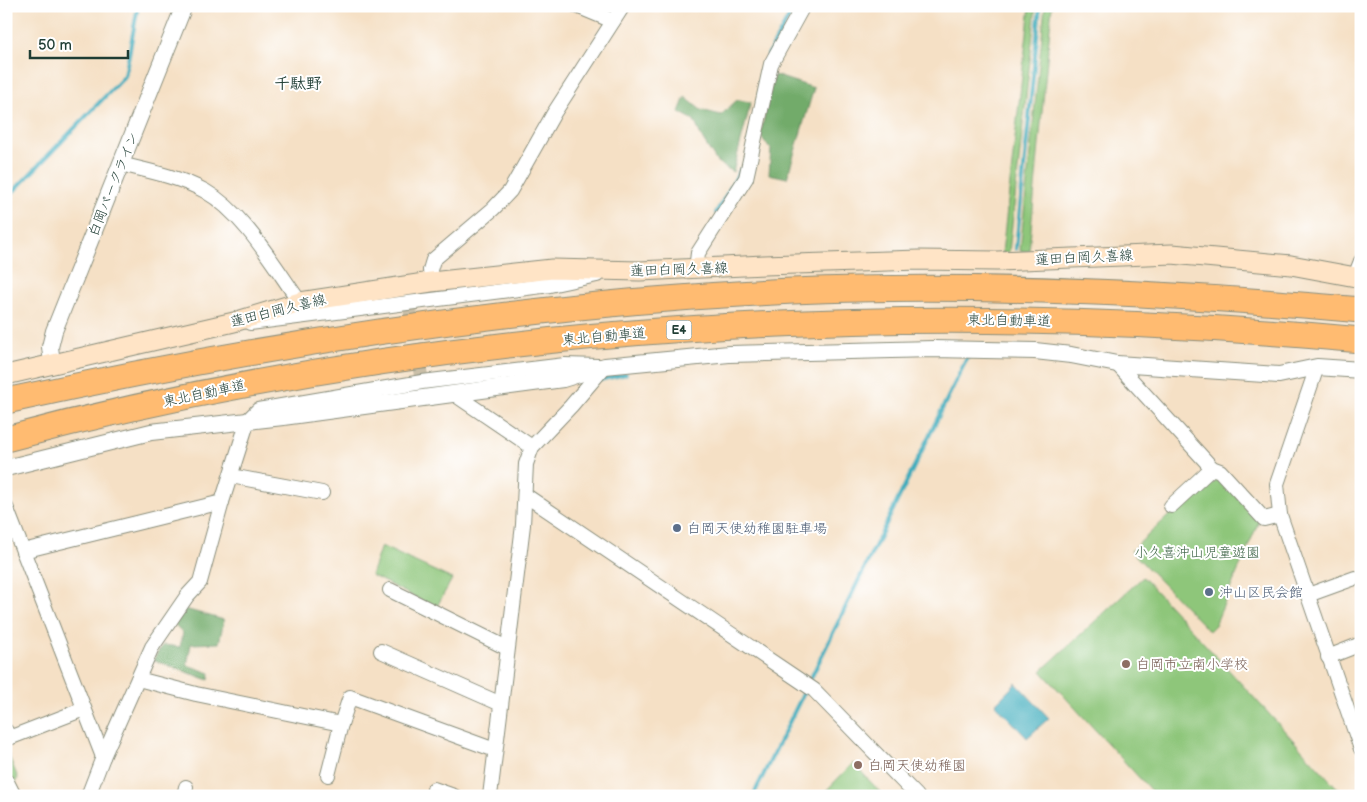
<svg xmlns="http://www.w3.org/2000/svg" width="1367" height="802" font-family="'Balsamiq Sans','Klee One',sans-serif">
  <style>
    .green { fill: #8ec67a; stroke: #568257 }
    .forest { fill: #72ab6a; stroke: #48744f }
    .water { fill: #3eacbc; stroke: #2e7478 }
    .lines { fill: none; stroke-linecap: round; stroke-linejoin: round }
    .stream { stroke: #3eacbc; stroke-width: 4 }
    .minor-tunnel { stroke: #cabfa8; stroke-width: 14; stroke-dasharray: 14 7; stroke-linecap: butt }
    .minor-casing { stroke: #8a8e7c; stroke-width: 16 }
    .tertiary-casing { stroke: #8a8e7c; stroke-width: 18 }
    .secondary-casing { stroke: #8a8e7c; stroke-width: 21 }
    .motorway-casing { stroke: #8a8e7c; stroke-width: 27 }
    .minor { stroke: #fff; stroke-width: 14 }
    .tertiary { stroke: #fff; stroke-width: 16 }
    .secondary { stroke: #ffe4c6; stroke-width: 19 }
    .motorway { stroke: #ffbb71; stroke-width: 25 }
    .service-dot { fill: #5c6f8a; stroke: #fff; stroke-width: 2 }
    .education-dot { fill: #8d6e63; stroke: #fff; stroke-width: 2 }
    .labels { text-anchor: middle; stroke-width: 4; stroke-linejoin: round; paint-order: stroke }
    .shield { fill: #fff; stroke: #627771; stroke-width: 1 }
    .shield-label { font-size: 12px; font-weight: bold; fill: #1f3d34 }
    .street-label { font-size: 14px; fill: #1f3d34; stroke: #fff }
    .service-label { font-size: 14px; fill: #4e5e75; stroke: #fff; text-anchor: start }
    .park-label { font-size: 14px; fill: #406649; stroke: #fff }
    .education-label { font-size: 14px; fill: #785e54; stroke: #fff; text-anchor: start }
    .quarter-label { font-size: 16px; font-weight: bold; fill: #1f3d34; stroke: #fff }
  </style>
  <rect width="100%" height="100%" fill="#fff"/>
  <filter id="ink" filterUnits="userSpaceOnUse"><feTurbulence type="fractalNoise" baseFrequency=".02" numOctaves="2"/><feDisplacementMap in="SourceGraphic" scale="10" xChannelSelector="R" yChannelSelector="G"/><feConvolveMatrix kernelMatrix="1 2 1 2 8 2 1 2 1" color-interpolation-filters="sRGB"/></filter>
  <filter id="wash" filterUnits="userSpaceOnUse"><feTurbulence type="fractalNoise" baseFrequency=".0096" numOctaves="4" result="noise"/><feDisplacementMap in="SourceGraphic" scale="20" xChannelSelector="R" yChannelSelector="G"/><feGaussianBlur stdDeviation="1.12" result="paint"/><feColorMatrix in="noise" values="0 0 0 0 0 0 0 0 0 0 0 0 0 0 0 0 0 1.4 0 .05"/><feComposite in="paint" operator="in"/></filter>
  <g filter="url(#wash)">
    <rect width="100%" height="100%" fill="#f5e0c5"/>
    <!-- green -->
    <g class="green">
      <path d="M1030,6H1036L1009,252L1002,253Z"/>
      <path d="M1045,6H1052L1029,251H1020Z"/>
      <path d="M1217,474L1259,521L1215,625L1209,631L1131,551L1211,476Z"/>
      <path d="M381,546L452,579L436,608L371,575Z"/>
      <path d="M1143,577L1340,791L1335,796H1156L1041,671Z"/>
      <path d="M6,749L18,778L14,784L6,767Z"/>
      <path d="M853,763L880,792L877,796H821Z"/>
    </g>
    <!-- forest -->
    <g class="forest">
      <path d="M774,75L814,88L787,178L769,174L771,149L760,136Z"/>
      <path d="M685,97L701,110L721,115L737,100L751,102L733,172L717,162L703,140L694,120L679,112Z"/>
      <path d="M185,609L224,620L219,643L191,644L187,665L210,673L209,680L153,660L163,645L180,647L183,633L175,625Z"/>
    </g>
    <!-- water -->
    <path class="water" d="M1016,683L1049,718L1027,738L995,704Z"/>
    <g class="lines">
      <!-- stream -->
      <g class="stream">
        <path d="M768,55L795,6"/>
        <path d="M6,199L125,76L138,6"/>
        <path d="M716,213L741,169"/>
        <path d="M1016,249L1040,6"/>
        <path d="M599,380L626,374"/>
        <path d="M809,682L968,356"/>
        <path d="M753,796L806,688"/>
      </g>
    </g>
  </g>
  <g filter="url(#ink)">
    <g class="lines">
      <!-- minor-tunnel -->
      <path class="minor-tunnel" d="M409,302L422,382"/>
      <!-- minor casing -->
      <g class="minor-casing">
        <g id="minor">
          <path d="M577,6L613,21"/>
          <path d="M120,164C149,171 179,177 205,191C244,213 274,266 300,302"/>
          <path d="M696,269L698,253L746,178L771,64L803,6"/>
          <path d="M1355,276L1361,261"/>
          <path d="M431,282L430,270L433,260L493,209L510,191L554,113L623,6"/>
          <path d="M250,323L550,285L597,275"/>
          <path d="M1117,364L1212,468L1220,471L1264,519L1280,515"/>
          <path d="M1317,367L1277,484L1280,515L1361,749"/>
          <path d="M454,394L532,447"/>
          <path d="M231,476L322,493"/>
          <path d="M525,495L814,690L917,796"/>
          <path d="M1171,506L1212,468"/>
          <path d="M6,507L103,757"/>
          <path d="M23,551L222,502"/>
          <path d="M390,590L507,648"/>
          <path d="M1308,595L1355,578"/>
          <path d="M381,651L501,704"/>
          <path d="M1328,657L1361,644"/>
          <path d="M138,679L196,694L341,724L350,697L495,750"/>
          <path d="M6,731L9,738L84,709"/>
          <path d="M328,775L341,724"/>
          <path d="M434,789L454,796"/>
          <path d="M88,796L103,757L152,647L187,596L200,582L222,502L248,420L258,410L422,382L565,365L598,366"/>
          <path d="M184,796L186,787"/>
          <path d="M490,796L523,525L526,464L532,447L571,406L605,366"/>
        </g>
      </g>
      <!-- tertiary casing -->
      <g class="tertiary-casing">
        <g id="tertiary">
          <path d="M52,363L50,347L54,331L184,6"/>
          <path d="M6,468L151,432L283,417L563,379L605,366L729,354L933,349L1035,351L1071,355L1117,364L1279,375L1317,367L1361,370"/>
          <path d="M6,782L13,796"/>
        </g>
      </g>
      <!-- secondary casing -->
      <g class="secondary-casing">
        <path id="secondary" d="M6,375L234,322L300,302L431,282L552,269L640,271L764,265L919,260L997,261L1172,254L1291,265L1361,278"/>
      </g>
      <!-- motorway casing -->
      <g class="motorway-casing">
        <g id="motorway">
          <path d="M6,401C265,344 527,303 793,291C982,283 1172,293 1361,310"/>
          <path d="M6,439C447,322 908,297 1361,340"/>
        </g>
      </g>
      <!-- minor -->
      <use href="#minor" class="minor"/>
      <!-- tertiary -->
      <use href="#tertiary" class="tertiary"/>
      <!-- secondary -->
      <use href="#secondary" class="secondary"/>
      <!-- motorway -->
      <use href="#motorway" class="motorway"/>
    </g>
  </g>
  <!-- markers -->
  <g class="service-dot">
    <circle cx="677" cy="528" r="5"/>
    <circle cx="1209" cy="592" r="5"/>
  </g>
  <g class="education-dot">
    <circle cx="1126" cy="664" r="5"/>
    <circle cx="858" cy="765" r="5"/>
  </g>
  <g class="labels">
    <!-- shield labels -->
    <rect class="shield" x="666.5" y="320.5" width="25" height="19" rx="4"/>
    <g class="shield-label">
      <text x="679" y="334">E4</text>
    </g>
    <!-- street labels -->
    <g class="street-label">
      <text transform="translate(113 184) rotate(-68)" y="5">白岡パークライン</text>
      <text transform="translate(1084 257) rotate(-3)" y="5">蓮田白岡久喜線</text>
      <text transform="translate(679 269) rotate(-2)" y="5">蓮田白岡久喜線</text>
      <text transform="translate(278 310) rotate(-14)" y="5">蓮田白岡久喜線</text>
      <text transform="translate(1009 320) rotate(1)" y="5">東北自動車道</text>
      <text transform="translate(604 336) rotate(-5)" y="5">東北自動車道</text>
      <text transform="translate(204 393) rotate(-12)" y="5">東北自動車道</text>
    </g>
    <!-- service labels -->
    <g class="service-label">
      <text x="687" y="533">白岡天使幼稚園駐車場</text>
      <text x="1219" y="597">沖山区民会館</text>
    </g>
    <!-- park labels -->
    <g class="park-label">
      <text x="1197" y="557">小久喜沖山児童遊園</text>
    </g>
    <!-- education labels -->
    <g class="education-label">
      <text x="1136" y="669">白岡市立南小学校</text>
      <text x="868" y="770">白岡天使幼稚園</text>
    </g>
    <!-- quarter labels -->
    <g class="quarter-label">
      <text x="298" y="89">千駄野</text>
    </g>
  </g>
  <!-- margin -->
  <rect width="1367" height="802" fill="none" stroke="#fff" stroke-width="25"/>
  <!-- scale -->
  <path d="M30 50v8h98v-8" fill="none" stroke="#1f3d34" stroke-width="2.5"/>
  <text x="38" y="50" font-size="15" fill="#1f3d34" stroke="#ffffff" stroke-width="4" paint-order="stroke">50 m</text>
</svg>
